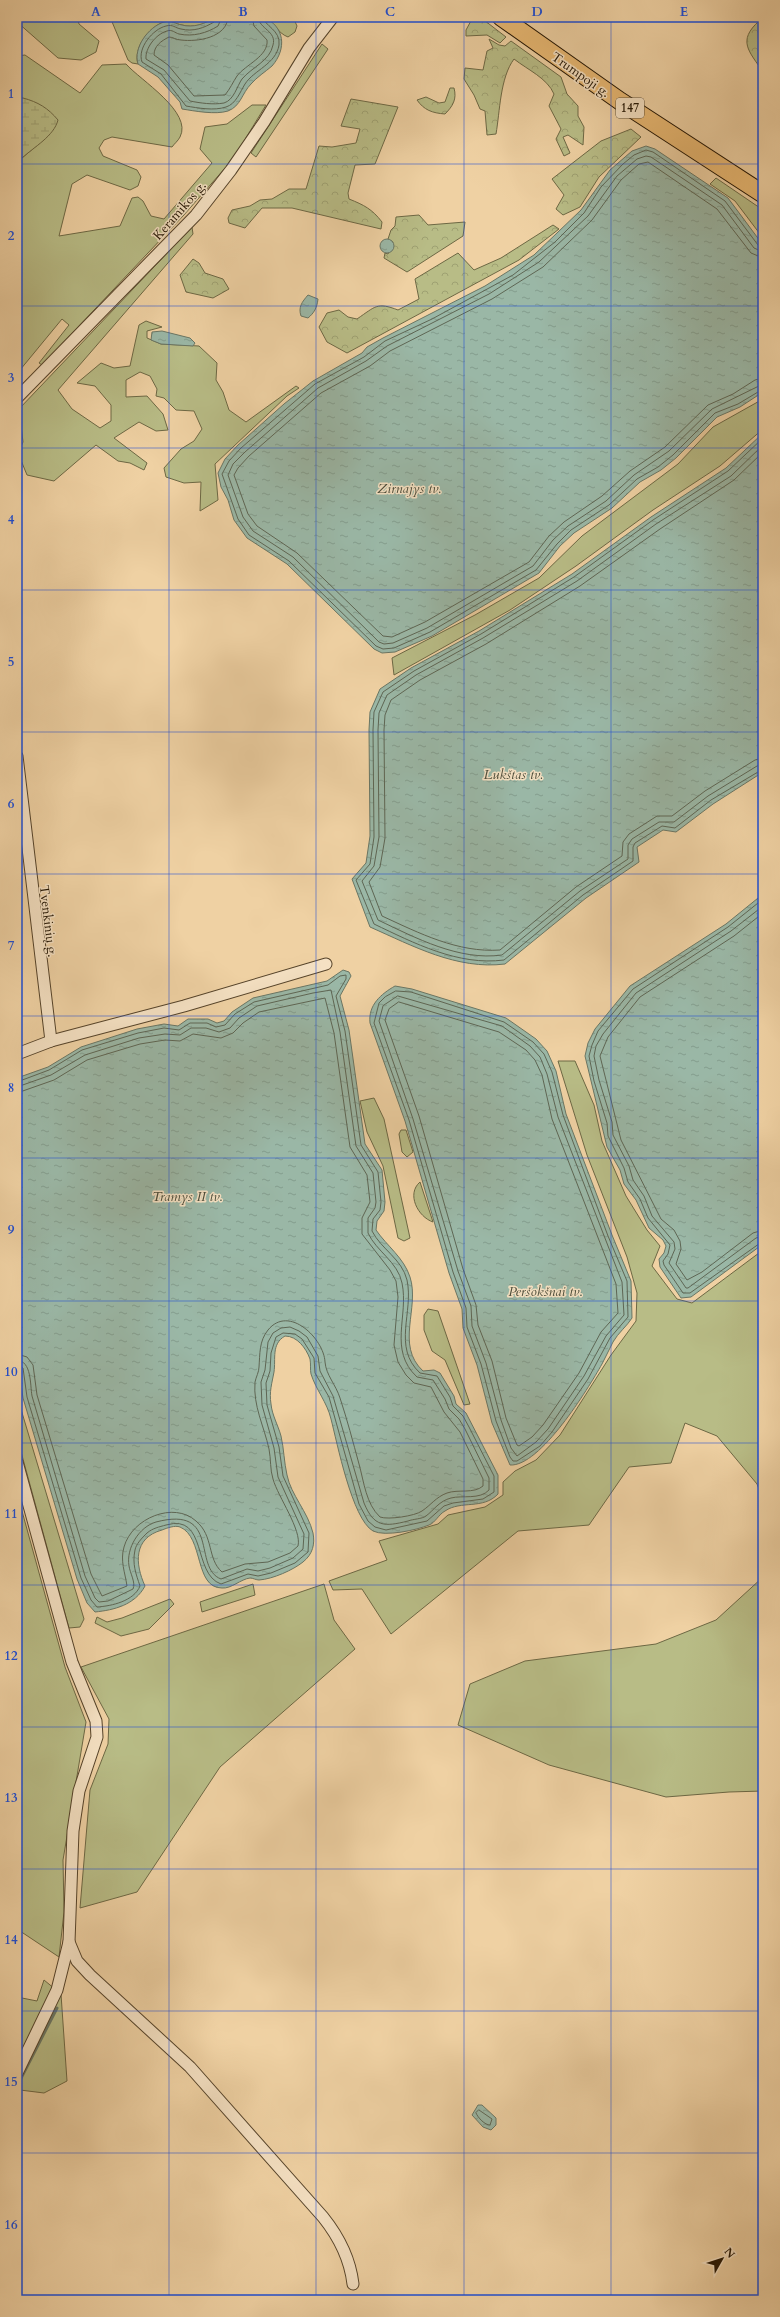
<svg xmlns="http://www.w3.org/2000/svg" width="780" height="2317" font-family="Cardo,serif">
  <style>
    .grass { fill: #b8bc86; stroke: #6d6844 }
    .forest { fill: url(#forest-crowns); stroke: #6d6844 }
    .wetland { fill: url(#wetland-marsh); stroke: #6d6844 }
    .water { fill: url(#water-ripples); stroke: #6a7664 }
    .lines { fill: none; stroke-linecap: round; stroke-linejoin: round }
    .shore { stroke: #5e6654; stroke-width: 1 }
    .stream { stroke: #6a7664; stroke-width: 3 }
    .minor-casing { stroke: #55432a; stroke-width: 13 }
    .primary-casing { stroke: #221402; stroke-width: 19 }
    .minor { stroke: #f5e1c3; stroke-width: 11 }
    .primary { stroke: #e8b872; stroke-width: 17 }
    .grid { fill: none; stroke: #1d4ed8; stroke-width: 1; stroke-opacity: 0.55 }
    .labels { text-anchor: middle; stroke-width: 3; stroke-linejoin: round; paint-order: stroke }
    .shield { fill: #f5e1c3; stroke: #61523c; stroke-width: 1 }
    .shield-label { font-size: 12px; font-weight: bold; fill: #221402 }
    .street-label { font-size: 13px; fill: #221402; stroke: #f5e1c3 }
    .water-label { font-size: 14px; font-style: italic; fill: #4c4d3b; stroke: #f5e1c3 }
    .neatline { fill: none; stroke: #1d4ed8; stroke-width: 1.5 }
    .grid-label { font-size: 13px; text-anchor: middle; font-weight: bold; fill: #1d4ed8 }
  </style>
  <defs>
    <pattern id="forest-crowns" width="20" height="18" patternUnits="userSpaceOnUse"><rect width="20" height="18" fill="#b8bc86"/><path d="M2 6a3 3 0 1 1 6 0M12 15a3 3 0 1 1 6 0" fill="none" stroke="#9ea172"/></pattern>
    <pattern id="wetland-marsh" width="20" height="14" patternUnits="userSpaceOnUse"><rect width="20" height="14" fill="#b8bc86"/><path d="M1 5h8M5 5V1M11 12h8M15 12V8" fill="none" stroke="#9ea172"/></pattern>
    <pattern id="water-ripples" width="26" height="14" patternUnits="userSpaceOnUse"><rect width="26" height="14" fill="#9ab7a6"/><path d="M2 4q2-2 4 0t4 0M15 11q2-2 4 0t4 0" fill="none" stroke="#849c8d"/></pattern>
  </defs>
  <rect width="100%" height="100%" fill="#efd1a3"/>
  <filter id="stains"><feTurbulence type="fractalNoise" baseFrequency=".005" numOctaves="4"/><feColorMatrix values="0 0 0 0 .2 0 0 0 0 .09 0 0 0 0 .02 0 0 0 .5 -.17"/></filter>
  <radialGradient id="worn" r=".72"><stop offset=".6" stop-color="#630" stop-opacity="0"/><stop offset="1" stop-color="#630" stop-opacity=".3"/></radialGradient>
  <!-- grass -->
  <g class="grass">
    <path d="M17,17H77L79,24L99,41L96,52L81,60L58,58L17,22Z"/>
    <path d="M110,17H214C207,25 192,28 182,25C175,24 172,20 164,22C149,27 133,48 138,64L132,63L128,60Z"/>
    <path d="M263,17H293L297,26L295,32L288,37C277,33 274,21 263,17Z"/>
    <path d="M322,44L328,49L256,157L251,153Z"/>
    <path d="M25,55L80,93L102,65L126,64C140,80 193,112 180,137C178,141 174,144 172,147L112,137L104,140L99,148L103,156L137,170L141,177L138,186L130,190L87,175L72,184L59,236L120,226L132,198L138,197L143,201L151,216L164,219L212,163L200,149L205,127L227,124L252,105H266L233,159L183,216L42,365L39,363L69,325L62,319L20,370L17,377V158H22L48,136L23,98L17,99V56Z"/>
    <path d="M716,178L763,210V238L735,201L710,184Z"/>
    <path d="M192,227L193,234L58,390L72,409L100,428L111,421V405L95,386L77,383L101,363L114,368L130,366L139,325L146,321L162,327L147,331V338L161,344L199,346L217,363L216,380L223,392L229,410L246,422L296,386L299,388L287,396L215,464L218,500L200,511L201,482L184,483L166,477L164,468L181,449L194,441L202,429L194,411L176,410L164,398L156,396L157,389L150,376L140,372L126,380V397L147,396L163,414L168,430L156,431L139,422L114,438L147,463L144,470L130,463L118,461L96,445L54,481L27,475L18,453L23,442L19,409Z"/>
    <path d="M763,399V429L720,466L653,510L576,566L510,610L394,675L392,658L475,615L539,578L582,536L678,464L713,427Z"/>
    <path d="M558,1061H575L594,1105L602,1141L626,1196L647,1230L660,1246L652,1266L677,1299L692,1303L763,1250V1499L757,1484L717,1436L685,1423L671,1463L629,1467L589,1525L518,1531L391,1634L362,1589L333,1590L329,1581L387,1560L379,1541L438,1524L448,1515L485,1507L503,1495V1482L515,1471L536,1460L560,1435L611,1355L636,1321L637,1293L627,1257L587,1155Z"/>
    <path d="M374,1098L384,1119L410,1238L404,1241L398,1238L383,1166L367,1132L360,1101Z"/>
    <path d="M401,1130H406L413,1152L407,1157L402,1152L399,1134Z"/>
    <path d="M420,1182L433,1222C418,1217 406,1194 420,1182Z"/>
    <path d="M428,1309L438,1311L470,1404L464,1405L445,1360L432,1351L424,1330V1315Z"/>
    <path d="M17,1396L84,1619L80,1627L69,1628L17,1437Z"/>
    <path d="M17,1493L65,1667L86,1722L63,1860L64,1912L59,1957L17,1929Z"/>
    <path d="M763,1577V1791L729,1792L666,1797L549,1765L458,1725L470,1684L525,1661L656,1644L716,1620Z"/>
    <path d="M253,1584L255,1595L202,1612L200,1602Z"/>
    <path d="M324,1584L334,1620L355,1649L220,1767L137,1892L80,1908L90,1790L108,1744L109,1719L81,1667Z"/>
    <path d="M170,1599L174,1604L149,1629L121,1636L95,1623L97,1617L107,1622L122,1618Z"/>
    <path d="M44,1980L61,1994L67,2081L44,2093L20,2090L17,2096V1997L37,2001Z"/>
  </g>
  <!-- forest -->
  <g class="forest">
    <path d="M470,17H480L506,37L500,43L487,35L466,36V30L472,19Z"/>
    <path d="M759,21H763V72C749,51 737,41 759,21Z"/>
    <path d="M489,39L499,45L505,46L511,41L561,77L567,94L578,106V116L584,127L583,145L568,135L563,137L570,153L564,156L556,139L561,129L549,106L554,94C547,78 528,70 514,59C500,78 500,111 496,134L487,135L485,111L480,109L474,95L464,79L465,68L483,70L487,51L493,48Z"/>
    <path d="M450,88H454C457,99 453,106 445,114C432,113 424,110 417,100L426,97L439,103L445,102Z"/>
    <path d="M351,99L398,107L375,164L355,165L348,193L349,199C364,205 372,209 382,222L381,229L292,208H262L245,228L229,223L228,218L232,210L250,206L260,200L272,199L289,189H306L319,146L332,147L356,143L360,129L341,126Z"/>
    <path d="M631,129L641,137L599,177L580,207L563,215L556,209L564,195L552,179L601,141Z"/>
    <path d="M419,215L428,225L465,222L463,236L407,272L384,258L385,253L388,254L393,242L388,239L391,230L395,226L396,217Z"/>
    <path d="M553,225L559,229L519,260L347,353L327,342L319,327L327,313L339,310L348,317L357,319C376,306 377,302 398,310L419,299L415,279L458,253L474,270L501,258Z"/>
    <path d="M193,259L199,263L205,273L223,279L229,289L213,298L186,292L180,275Z"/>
  </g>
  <!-- wetland -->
  <path class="wetland" d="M23,98C38,102 48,108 58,120C54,136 34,147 22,158H17V99Z"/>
  <!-- water -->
  <g class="water">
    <path d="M214,17H263C285,26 287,49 272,66C265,72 257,77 251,84C242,93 241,106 228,111C215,115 195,111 182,109L180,102L158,77L138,64C133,48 148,27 164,22C172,20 175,24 182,25C192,28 207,24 214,17Z"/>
    <path d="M646,146L655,149L728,198L763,245V392L740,407L717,417L676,458L661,470L640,482L612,508L574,533L560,546L539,573L432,636L395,652L382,653L374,649L287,564L247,538L234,520L228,500L221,487L218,473L225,459L238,445L284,404L313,381L362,353L367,347L383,338L485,286L534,255L581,210L610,170L632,151Z"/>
    <circle cx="387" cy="246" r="7"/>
    <path d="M308,295L318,299C317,308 314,313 308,318L301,316C298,307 302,302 308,295Z"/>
    <path d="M162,331L190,338L195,343L193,346L161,344L151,340L152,332Z"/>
    <path d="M763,433V772L713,804L676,832L663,830L637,847L639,862L586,898L505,964C457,970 413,946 370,927L352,879L366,863L370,836L369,730L370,712L380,689L411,668L479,631L572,574L651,517L726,468Z"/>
    <path d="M763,894V1244L691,1297L681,1298L660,1267L659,1259L664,1253L666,1246L663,1240L649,1228L636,1200L624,1184L620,1170L607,1147L585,1056L588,1043L595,1029L630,986L726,924Z"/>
    <path d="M343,970L349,972L351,976L340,996L349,1030L365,1144L382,1170L385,1202L384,1211L377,1221L376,1230C387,1246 404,1258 410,1277C420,1308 395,1345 423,1371L434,1370L440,1373L454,1396L456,1404L466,1413L498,1475V1494C483,1510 461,1500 445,1511C439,1514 435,1523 429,1525C417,1530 385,1537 373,1531C352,1519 337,1442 331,1419C327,1402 316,1390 311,1374C310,1370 311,1364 310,1359C306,1348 297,1336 285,1336C271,1344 276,1359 274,1372C272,1383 269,1392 271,1404C272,1415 278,1425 281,1436C284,1449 284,1462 287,1475C291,1495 308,1512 313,1533C315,1544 313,1554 303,1562C293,1570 273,1579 259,1580C256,1580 253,1578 250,1578C241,1579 231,1589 222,1588C194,1588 204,1537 180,1527C175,1525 167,1528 162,1530C133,1538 135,1564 145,1586C135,1605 114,1610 95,1612L87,1603L77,1579L23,1398L17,1357V1078L48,1067L81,1047L137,1029L164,1024L178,1026L188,1019H208L217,1023L224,1021L232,1012L253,998L327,981Z"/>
    <path d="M395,986L412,989L506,1018L536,1039L547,1051L556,1071L566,1114L612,1235L631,1281L632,1318C627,1326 618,1333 613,1342C609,1349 606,1357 602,1364C588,1389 540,1467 510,1465L492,1423L477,1365L463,1328L462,1309L449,1273L405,1121L370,1023C368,1005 381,994 395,986Z"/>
    <path d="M478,2105H482L496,2118V2125L491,2130L483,2127L472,2115Z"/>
  </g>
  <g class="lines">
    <!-- shore -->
    <g class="shore">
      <path d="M217,17L214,22C204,28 193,32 181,29C175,28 173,24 166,26C153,29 137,48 142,62L161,74L186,106C198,108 214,111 226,107C236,104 240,92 245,84C254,70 276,64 279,45C281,30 264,26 263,17"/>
      <path d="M222,17L218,26C207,33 193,37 179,34C175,33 172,29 167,31C156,34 145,48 146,59L164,70L190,101C200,103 213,105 224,103C234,100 237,86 242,79C252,67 270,61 273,45C277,31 259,29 258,17"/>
      <path d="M228,17C227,38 197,42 181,40C176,40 173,37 169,37C161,41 154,46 154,55L168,65L194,96L225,95C230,89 233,82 237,76C245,65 269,56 267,40L254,26L252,17"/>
      <path d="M763,247L758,245L725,201L653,152L646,150L634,155L623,164L601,187L584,213L555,242L513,275L432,319L385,341L364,357L315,384L241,448L229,461L222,474L238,519L249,535L289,561L376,646L383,649L394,648L430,632L536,570L557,544L571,530L609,505L637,479L658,467L673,455L715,413L738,404L763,389"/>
      <path d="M763,252L754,248L722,205L651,157L646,156L637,159L617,176L588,216L539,262L489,294L387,346L366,361L318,388L245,452L233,464L228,475L243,517L253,531L293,557L379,642L384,644L393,643L427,628L533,566L553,540L568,526L606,501L634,475L669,451L712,409L763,384"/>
      <path d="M763,258L751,253L717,209L648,162L639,164L621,180L592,220L543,267L492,299L390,351L370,366L321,393L249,456L238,468L234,475L248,514L257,526L297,553L383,636L392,637L425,622L529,562L549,536L564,522L602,496L630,471L665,447L708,405L733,394L755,380L763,378"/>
      <path d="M763,438L728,471L653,520L574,577L481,634L414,671L383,692L374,712L373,730L374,837L370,864L356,880L374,924C414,943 458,966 504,960L583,895L633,861V847L635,843L662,826L675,828L711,800L763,769"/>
      <path d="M763,445L731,476L656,524L577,581L483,638L416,675L387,695L379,713L378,730L379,837L374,866L362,881L378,920C416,938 459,961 502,955L580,891L628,859V845L632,839L659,822H674L708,796L757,766L763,764"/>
      <path d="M763,452L734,480L660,529L580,586L486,644L420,680L391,700L385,715L384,730L385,838L380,867L369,882L382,916C419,933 458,953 500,950L576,887L622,856L623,842L629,834L657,816H672L705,791L755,760L763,758"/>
      <path d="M763,899L728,927L633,989L598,1031L592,1045L589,1056L594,1081L607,1123L608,1136L624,1168L628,1182L640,1199L648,1218L670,1245L668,1254L663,1261L664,1265L683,1293H690L763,1241"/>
      <path d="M763,906L731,931L636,993L603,1034L596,1046L594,1056L599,1080L612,1122L613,1135L629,1166L633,1180L644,1196L652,1216L674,1242L675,1249L669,1263L686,1288H688L756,1238L763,1236"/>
      <path d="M763,913L734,936L640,997L608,1037L600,1056L621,1140L661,1219L674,1230L680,1241L681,1249L676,1264L687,1280L702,1272L753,1233L763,1230"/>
      <path d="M396,991L411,992L504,1022L533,1042L544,1054L552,1072L563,1115L608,1236L627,1281L628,1317L610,1338L588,1379L552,1432L540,1446L517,1461H513L510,1457L496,1421L481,1364L467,1327L466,1308L453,1272L409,1120L374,1023L379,1003L385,997Z"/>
      <path d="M398,996L502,1026L530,1046L540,1057L547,1074L558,1117L622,1282L624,1315L606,1336L584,1376L548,1429L536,1442L517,1456L511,1448L501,1420L486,1363L472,1326L471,1306L458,1271L413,1119L379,1021L383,1006Z"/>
      <path d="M399,1002L499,1032L526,1050L535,1060L542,1075L552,1119L616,1284L618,1313L601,1332L579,1373L543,1425L532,1437L519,1446L517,1445L506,1418L492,1361L478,1325L476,1305L463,1269L419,1116L385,1020L389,1009Z"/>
      <path d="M17,1082L49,1070L82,1050L138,1033L164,1028L179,1030L190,1023H207L216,1027L225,1025L235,1014L254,1002L328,985L340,976L346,975V979L336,996L345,1031L361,1145L378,1172L381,1202L380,1210L373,1219L372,1231C381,1249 402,1259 407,1280C414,1312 392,1347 420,1373L437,1376L450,1397L453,1406L463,1416L469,1427L494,1476V1492L483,1499L453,1503L444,1506L427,1521L386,1530L375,1527L368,1521L359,1504L329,1397L315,1373L314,1358L302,1339L295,1334L283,1333L276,1337L271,1353L270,1371L266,1383L267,1405L279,1447L283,1476L309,1533L308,1552L295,1563L271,1573L258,1576L248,1574L221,1584C192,1574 208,1513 166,1525C159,1527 153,1528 147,1533C142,1538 136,1544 135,1550C132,1564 136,1574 140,1586C134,1601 112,1606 97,1607L91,1600L81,1578L27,1397L23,1368L17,1365"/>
      <path d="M17,1087L51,1075L85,1055L139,1038L165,1034L180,1035L191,1028H206L219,1032L230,1028L239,1018L257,1006L313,993L331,990L340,1032L356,1146L373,1173L376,1202L375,1208L368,1218V1233C376,1251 398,1262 402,1283C409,1316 388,1350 417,1377L433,1380L445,1399L449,1409L459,1419L465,1429L489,1478V1490C480,1500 462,1495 451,1498C439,1501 434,1510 426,1516C422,1519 413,1519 408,1521C384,1527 374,1527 364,1503L333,1396L320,1371L318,1356L307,1337L299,1331L290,1327L281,1328L273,1333L268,1342L265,1370L261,1382L262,1405L274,1448L278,1477L304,1534L303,1549L293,1558L270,1568L258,1571L247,1569L221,1579C192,1568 221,1505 156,1522C139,1527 126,1548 129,1566C130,1573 136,1583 133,1589L108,1601L99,1602L95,1598L85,1576L32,1396C30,1385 32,1361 17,1360"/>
      <path d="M17,1093L54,1080L87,1060L140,1044L165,1040L180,1041L193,1034L221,1038L233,1033L243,1023L259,1012L325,998L334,1033L350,1147L367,1175L370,1202L362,1218V1234L390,1270L396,1281L398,1297L394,1345L398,1362L406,1375L414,1383L431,1387L444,1412L460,1432L483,1479V1486C474,1494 458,1489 447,1493C436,1497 431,1505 422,1511C415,1516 388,1520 380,1517C366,1504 364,1482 359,1464C353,1442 347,1419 340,1398C336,1385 326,1375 325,1362C324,1339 289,1304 268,1330C259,1341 260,1354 259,1367C259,1372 256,1377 255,1382C253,1406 264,1426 269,1449C271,1459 270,1470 273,1479C278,1497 302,1530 298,1546L290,1553L268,1562L245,1564L222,1572C207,1559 214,1536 196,1521C174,1501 132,1518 124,1547C120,1561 125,1572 127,1586L102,1596L91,1574L37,1395L33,1365L27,1357L17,1354"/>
      <path d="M479,2110L492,2119L490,2125C485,2125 478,2118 476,2113Z"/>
    </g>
    <!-- stream -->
    <path class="stream" d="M17,2086L57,2008"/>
    <!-- minor casing -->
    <g class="minor-casing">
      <g id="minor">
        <path d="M17,398L196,215L231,170L264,122L309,48L333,17"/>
        <path d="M17,756L51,1041"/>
        <path d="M17,1054L51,1041L184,1006L326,964"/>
        <path d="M17,1462L72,1662L96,1721L97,1737L79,1791L73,1831L69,1942L57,1990L17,2073"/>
        <path d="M69,1942L77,1961L90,1975L190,2067L323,2217C339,2237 350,2258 353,2284"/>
      </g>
    </g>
    <!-- primary casing -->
    <g class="primary-casing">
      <path id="primary" d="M501,17L620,101L763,194"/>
    </g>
    <!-- minor -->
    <use href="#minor" class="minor"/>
    <!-- primary -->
    <use href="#primary" class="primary"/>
  </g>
  <!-- grid -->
  <path class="grid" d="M169,17V2300M316,17V2300M464,17V2300M611,17V2300M17,164H763M17,306H763M17,448H763M17,590H763M17,732H763M17,874H763M17,1016H763M17,1158H763M17,1301H763M17,1443H763M17,1585H763M17,1727H763M17,1869H763M17,2011H763M17,2153H763"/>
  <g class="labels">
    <!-- shield labels -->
    <rect class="shield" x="616" y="98" width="28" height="20" rx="3"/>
    <g class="shield-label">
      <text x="630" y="112">147</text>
    </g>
    <!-- street labels -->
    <g class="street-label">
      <text transform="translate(581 74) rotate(35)" y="5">Trumpoji g.</text>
      <text transform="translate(179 210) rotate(-49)" y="5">Keramikos g.</text>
      <text transform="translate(49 921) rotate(83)" y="5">Tvenkinių g.</text>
    </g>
    <!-- water labels -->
    <g class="water-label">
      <text x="409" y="493">Zirnajys tv.</text>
      <text x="513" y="779">Lukštas tv.</text>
      <text x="187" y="1201">Tramys II tv.</text>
      <text x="545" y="1296">Peršokšnai tv.</text>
    </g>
  </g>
  <!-- margin -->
  <rect width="780" height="2317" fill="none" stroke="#efd1a3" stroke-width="44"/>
  <!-- north arrow -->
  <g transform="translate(722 2259) rotate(51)" stroke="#f5e1c3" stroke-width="3" paint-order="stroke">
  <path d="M0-3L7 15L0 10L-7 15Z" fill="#221402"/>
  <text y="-6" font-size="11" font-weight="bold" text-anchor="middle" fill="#221402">N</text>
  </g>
  <rect x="22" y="22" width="736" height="2273" class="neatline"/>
  <g class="grid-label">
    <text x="96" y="16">A</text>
    <text x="243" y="16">B</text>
    <text x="390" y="16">C</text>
    <text x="537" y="16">D</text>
    <text x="684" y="16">E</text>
    <text x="11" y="98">1</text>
    <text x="11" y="240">2</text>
    <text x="11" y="382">3</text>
    <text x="11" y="524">4</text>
    <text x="11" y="666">5</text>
    <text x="11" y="808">6</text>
    <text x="11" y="950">7</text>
    <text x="11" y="1092">8</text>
    <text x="11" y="1234">9</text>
    <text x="11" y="1376">10</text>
    <text x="11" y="1518">11</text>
    <text x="11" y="1660">12</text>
    <text x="11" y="1802">13</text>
    <text x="11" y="1944">14</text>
    <text x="11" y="2086">15</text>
    <text x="11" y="2229">16</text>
  </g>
  <rect width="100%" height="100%" filter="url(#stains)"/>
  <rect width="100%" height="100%" fill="url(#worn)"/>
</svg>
